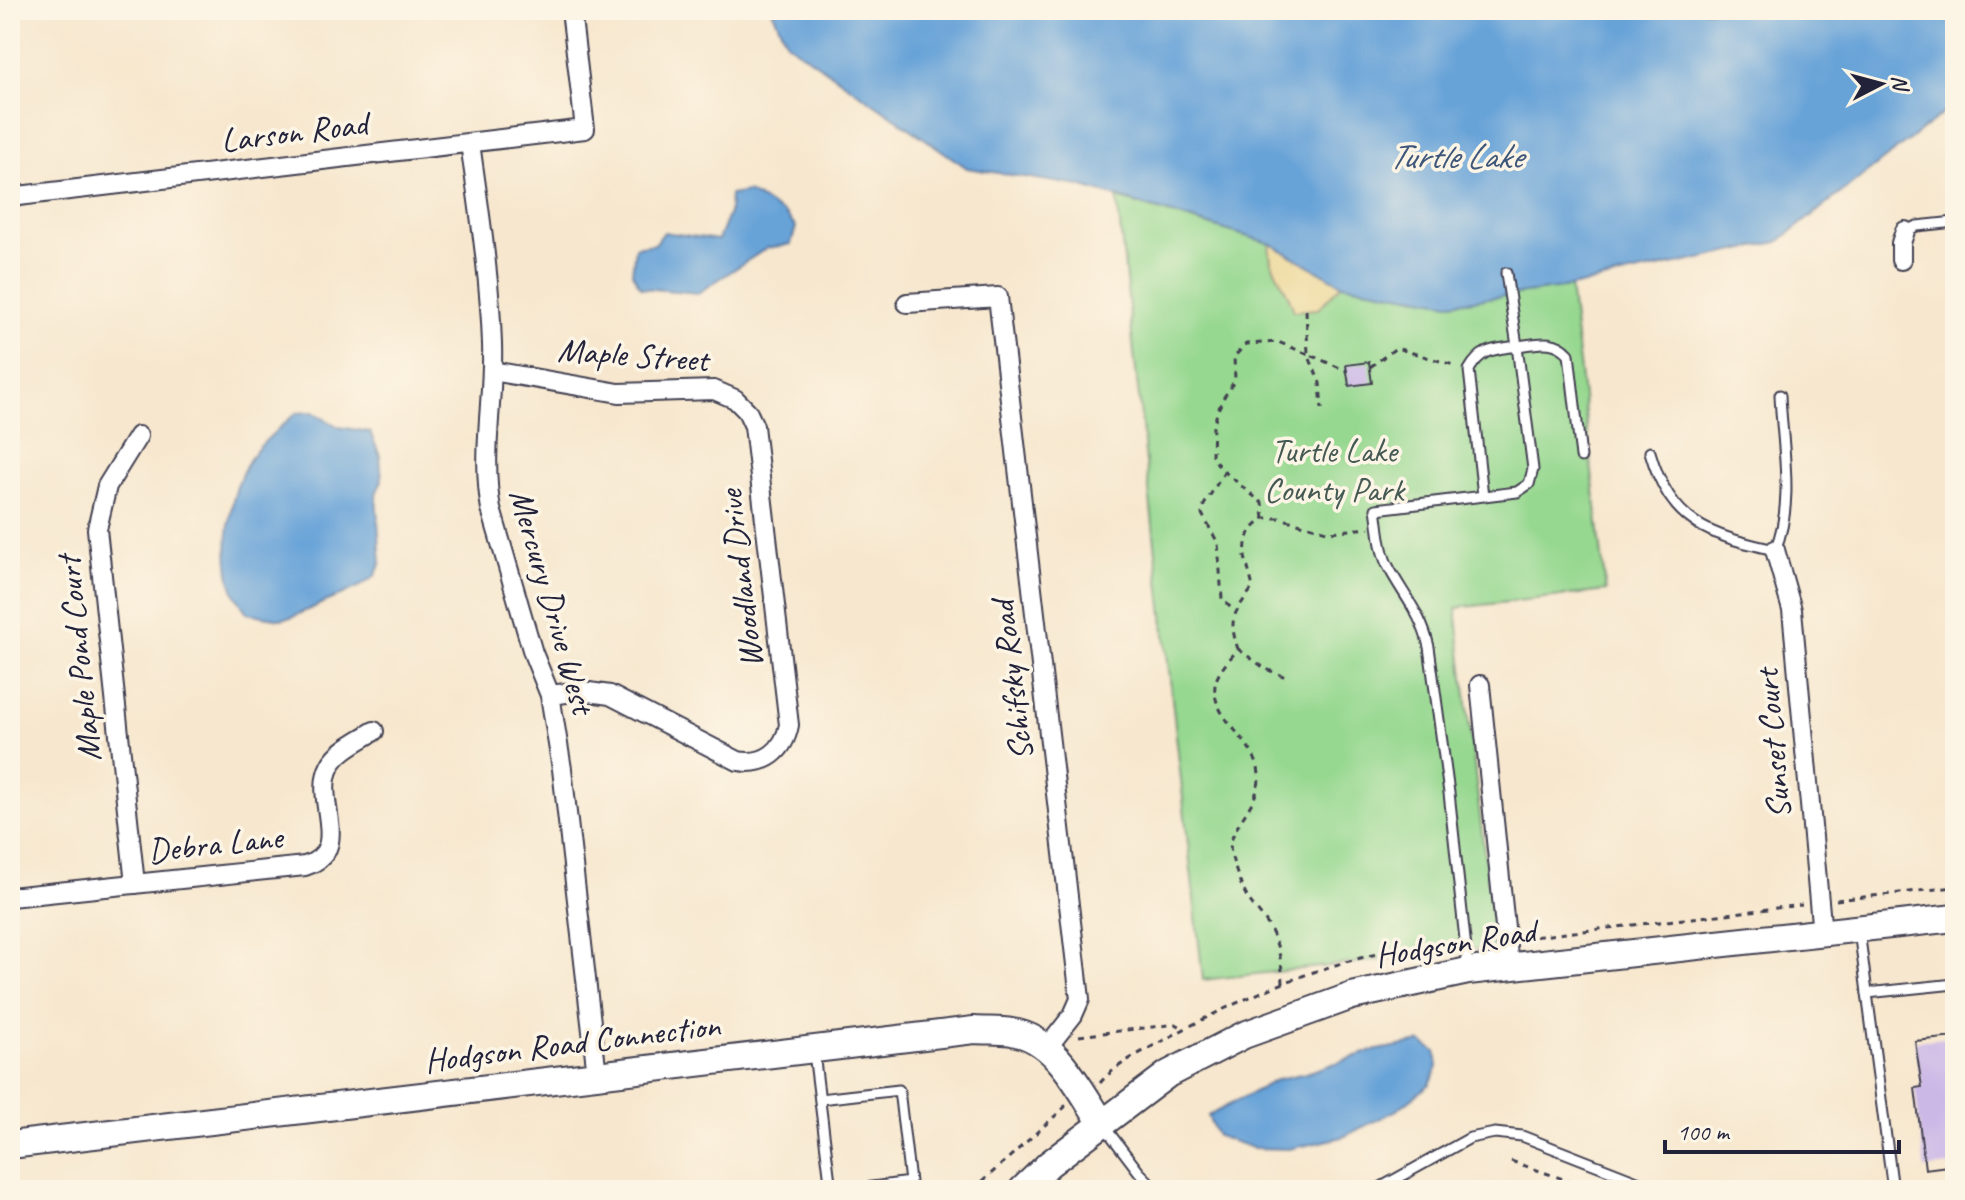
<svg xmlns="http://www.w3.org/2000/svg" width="1965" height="1200" font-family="Caveat,sans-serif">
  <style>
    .green { fill: #96d890; stroke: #5c7d66; stroke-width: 2 }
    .sand { fill: #eeda9e; stroke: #887e6c; stroke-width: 2 }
    .water { fill: #67a3d8; stroke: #44628a; stroke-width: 2 }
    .building { fill: #ccb8e7 }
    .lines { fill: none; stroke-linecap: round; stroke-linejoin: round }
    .lane-casing { stroke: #424051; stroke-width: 13 }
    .street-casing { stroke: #424051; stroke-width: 22 }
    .secondary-casing { stroke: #424051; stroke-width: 30 }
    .path { stroke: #424051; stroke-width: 3; stroke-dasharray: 6 6; stroke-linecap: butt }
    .lane { stroke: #fff; stroke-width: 9 }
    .street { stroke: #fff; stroke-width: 18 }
    .secondary { stroke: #fff; stroke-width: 26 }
    .labels { text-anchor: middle; stroke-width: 7; stroke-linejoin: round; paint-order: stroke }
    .street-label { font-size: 34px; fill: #22223b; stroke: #fcf5e5 }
    .park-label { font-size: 34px; fill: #455954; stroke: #fcf5e5 }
    .water-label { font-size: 36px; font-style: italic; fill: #3e567a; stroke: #fcf5e5 }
  </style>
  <rect width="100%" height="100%" fill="#fcf5e5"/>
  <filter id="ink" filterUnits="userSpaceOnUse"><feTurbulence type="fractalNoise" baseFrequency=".0125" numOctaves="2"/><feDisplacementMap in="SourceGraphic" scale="16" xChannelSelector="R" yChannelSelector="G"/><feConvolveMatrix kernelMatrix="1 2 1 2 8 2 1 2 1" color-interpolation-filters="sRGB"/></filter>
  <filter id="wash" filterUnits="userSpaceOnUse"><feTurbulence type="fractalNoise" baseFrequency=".006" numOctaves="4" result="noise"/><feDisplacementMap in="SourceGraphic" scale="32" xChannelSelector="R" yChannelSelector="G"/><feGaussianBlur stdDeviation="1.8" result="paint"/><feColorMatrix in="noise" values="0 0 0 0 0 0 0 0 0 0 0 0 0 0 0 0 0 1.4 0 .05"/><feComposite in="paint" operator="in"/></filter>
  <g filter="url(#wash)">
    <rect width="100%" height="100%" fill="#f7e7ce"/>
    <!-- green -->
    <path class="green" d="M1117,198L1269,243L1342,284L1450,303L1570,287L1606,591L1456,608L1495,947L1203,980Z"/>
    <!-- sand -->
    <path class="sand" d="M1269,243L1342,284L1318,309L1294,311L1288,295L1271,262Z"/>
    <!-- water -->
    <g class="water">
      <path d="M772,10H1955V104L1778,242L1570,287L1450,303L1342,284L1269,243L1080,186L967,168L787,43Z"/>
      <path d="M748,192L785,214L796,227L791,244L767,248L698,293L641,288L632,273L635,247L655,244L664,232L718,240L729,213L730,195Z"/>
      <path d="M313,412L339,427L370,432L380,456L382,480L376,494L381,563L375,576L361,586L292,617L281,619L247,613C243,606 237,599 234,592C220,554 229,484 255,452C267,438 282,426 296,413Z"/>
      <path d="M1421,1042L1436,1052L1438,1067L1430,1084L1397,1110L1343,1137L1289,1149L1253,1148L1217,1136L1208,1116L1278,1079L1306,1073L1372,1051Z"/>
    </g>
    <g id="blocks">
      <!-- building -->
      <g class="building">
        <path d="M1369,362L1372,383L1349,386L1346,365Z"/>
        <path d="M1955,1037V1165L1925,1169L1915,1088L1922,1087L1915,1041Z"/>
      </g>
    </g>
  </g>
  <g filter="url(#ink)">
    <use href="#blocks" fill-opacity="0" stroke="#424051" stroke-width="2"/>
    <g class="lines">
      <!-- lane casing -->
      <g class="lane-casing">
        <g id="lane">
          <path d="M1905,231L1917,226L1955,222"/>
          <path d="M1506,273L1517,346C1536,344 1554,337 1569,354L1581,457"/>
          <path d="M1650,452C1671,524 1708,535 1775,550C1795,503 1782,445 1780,395"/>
          <path d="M1859,930L1867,993L1955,984"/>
          <path d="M1468,967L1449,793L1429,647C1421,612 1402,594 1387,564C1379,547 1379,526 1376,509L1517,492L1529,484L1533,469L1517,346C1493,350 1482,348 1469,370L1483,496"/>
          <path d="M1867,993L1893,1190"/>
          <path d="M814,1053L831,1190"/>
          <path d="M820,1099L899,1090L910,1182L849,1190"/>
          <path d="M1104,1126L1139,1172L1157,1190"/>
          <path d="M1376,1190L1470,1138L1495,1133L1522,1136L1660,1190"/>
        </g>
      </g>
      <!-- street casing -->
      <g class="street-casing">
        <g id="street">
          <path d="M470,143C479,209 490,277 492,344C494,399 481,454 491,509L533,653L550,695L562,769L597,1075"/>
          <path d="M10,197L585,129L571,10"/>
          <path d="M1901,260V243L1905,231"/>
          <path d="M907,303L998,297L1080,999L1073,1015L1047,1048"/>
          <path d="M492,371L619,393L714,390L735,399L747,411L754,426L789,725C784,751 765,766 738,761L610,695L582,691L550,695"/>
          <path d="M1775,550L1792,610L1822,934"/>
          <path d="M1480,685L1509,966"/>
          <path d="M135,884L97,529L107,486L138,436"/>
          <path d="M10,897L305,866C354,850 312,800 330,766C338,750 359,741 374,731"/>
        </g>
      </g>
      <!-- secondary casing -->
      <g class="secondary-casing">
        <g id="secondary">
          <path d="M10,1145L974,1030C987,1031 1000,1030 1012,1032C1056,1038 1080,1090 1102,1123"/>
          <path d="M1022,1190L1049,1164L1168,1074L1244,1035L1352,996L1468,971L1955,918"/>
        </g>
      </g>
      <!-- path -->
      <g class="path">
        <path d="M1306,310L1308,354L1347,371"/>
        <path d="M1370,367L1396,348L1457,366"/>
        <path d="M1225,471L1204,505L1202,514L1218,543L1222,599L1234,611"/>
        <path d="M1264,518L1262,503L1220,468L1212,455L1213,425L1222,400L1235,380L1234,357L1246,344L1278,342L1308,354L1320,383L1322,409"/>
        <path d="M1238,649L1266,669L1288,678"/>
        <path d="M1836,900L1955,887"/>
        <path d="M1524,938L1802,905"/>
        <path d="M1283,983C1282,966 1280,951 1273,935C1268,922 1257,911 1249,900C1241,888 1235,869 1231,854C1225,829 1260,807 1259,776C1258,740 1211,721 1215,685C1217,672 1230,659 1238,649C1227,617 1235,613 1253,587L1245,557L1246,543L1251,530L1264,518H1279L1331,532L1369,528"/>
        <path d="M1079,1036L1176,1024L1185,1029"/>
        <path d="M1100,1083C1116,1064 1144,1051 1166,1039C1255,990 1349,951 1452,942"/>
        <path d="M1511,1161L1595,1190"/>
        <path d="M973,1190L1065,1107L1064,1103"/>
      </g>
      <!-- lane -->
      <use href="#lane" class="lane"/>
      <!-- street -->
      <use href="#street" class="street"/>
      <!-- secondary -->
      <use href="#secondary" class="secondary"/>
    </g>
  </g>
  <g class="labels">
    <!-- street labels -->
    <g class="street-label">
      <text transform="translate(294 131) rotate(-7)" y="12">Larson Road</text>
      <text transform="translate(633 354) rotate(4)" y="12">Maple Street</text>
      <text transform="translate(740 579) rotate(-97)" y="12">Woodland Drive</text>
      <text transform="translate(553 601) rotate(74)" y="12">Mercury Drive West</text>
      <text transform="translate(78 659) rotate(-96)" y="12">Maple Pond Court</text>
      <text transform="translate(1011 681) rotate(-97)" y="12">Schifsky Road</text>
      <text transform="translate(1772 744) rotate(-95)" y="12">Sunset Court</text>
      <text transform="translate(215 843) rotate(-6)" y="12">Debra Lane</text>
      <text transform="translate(1455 942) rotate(-9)" y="12">Hodgson Road</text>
      <text transform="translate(572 1042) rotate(-7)" y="12">Hodgson Road Connection</text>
    </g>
    <!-- park labels -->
    <g class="park-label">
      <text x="1334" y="462">Turtle Lake<tspan x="1334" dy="39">County Park</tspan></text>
    </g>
    <!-- water labels -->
    <g class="water-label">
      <text x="1455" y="168">Turtle Lake</text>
    </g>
  </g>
  <!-- margin -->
  <rect width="1965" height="1200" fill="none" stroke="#fcf5e5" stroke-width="40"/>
  <!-- north arrow -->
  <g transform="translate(1881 84) rotate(84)" stroke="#fcf5e5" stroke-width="6" paint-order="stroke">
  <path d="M0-6L14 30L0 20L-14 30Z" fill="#22223b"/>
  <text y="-12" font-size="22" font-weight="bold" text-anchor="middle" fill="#22223b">N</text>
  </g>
  <!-- scale -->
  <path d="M1665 1140v12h234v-12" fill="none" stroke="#22223b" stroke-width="4"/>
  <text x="1677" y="1140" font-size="24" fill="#22223b" stroke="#fcf5e5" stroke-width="6" paint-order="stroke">100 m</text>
</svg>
